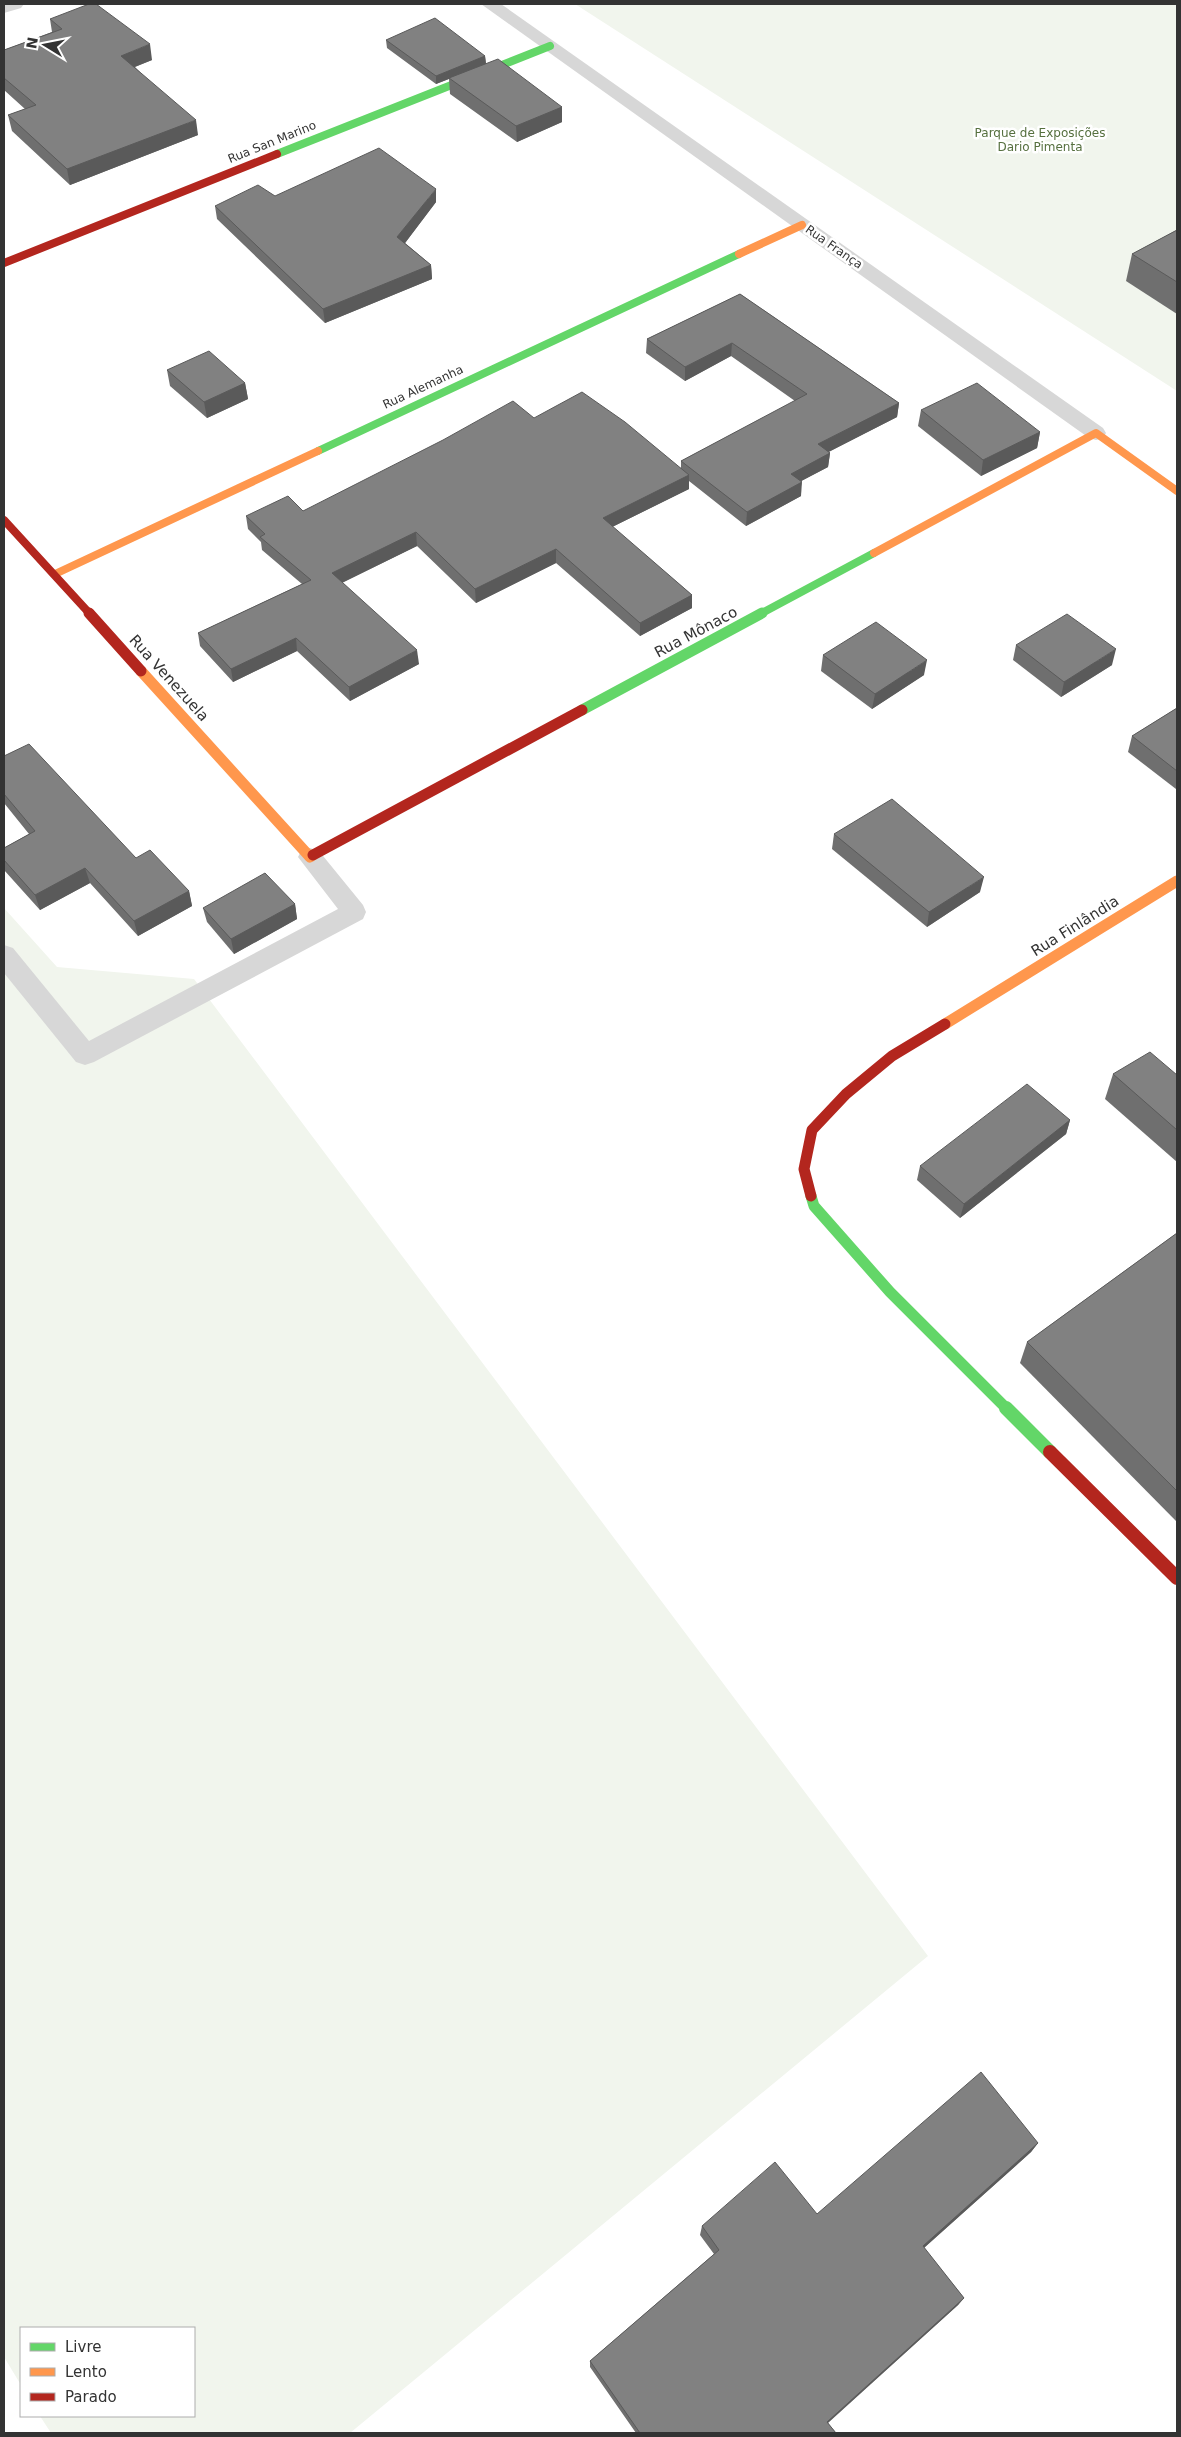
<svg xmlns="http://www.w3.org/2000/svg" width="1181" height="2437" font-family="'DejaVu Sans',sans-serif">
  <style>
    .green { fill: #f1f5ed }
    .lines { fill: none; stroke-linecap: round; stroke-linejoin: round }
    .street { fill: #d7d7d7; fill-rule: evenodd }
    .fast-far2 { stroke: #63d668; stroke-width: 8 }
    .fast-far1 { stroke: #63d668; stroke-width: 11 }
    .fast { stroke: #63d668; stroke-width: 14 }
    .slow-far1 { stroke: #ff974d; stroke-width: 8 }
    .slow { stroke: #ff974d; stroke-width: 11 }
    .jam-far2 { stroke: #b3261e; stroke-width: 8 }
    .jam-far1 { stroke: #b3261e; stroke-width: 11 }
    .jam { stroke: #b3261e; stroke-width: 14 }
    .wall { fill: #6f6f6f }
    .shaded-wall { fill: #5a5a5a }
    .building { fill: #818181; stroke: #5a5a5a }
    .labels { text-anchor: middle; stroke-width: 5; stroke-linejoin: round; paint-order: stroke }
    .far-park-label { font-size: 12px; fill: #56703f; stroke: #fff }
    .far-street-label { font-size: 12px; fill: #333; stroke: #fff }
    .street-label { font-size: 15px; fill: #333; stroke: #fff }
  </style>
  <rect width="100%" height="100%" fill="#fff"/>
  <!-- green -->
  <g class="green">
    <path d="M575,4H1177V391Z"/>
    <path d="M4,908L57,967L194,979L928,1956L350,2433H51L40,2416H194V2328H21V2385L4,2357Z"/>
  </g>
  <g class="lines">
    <!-- street -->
    <g class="street">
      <path d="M4,4H24L21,8L4,13Z"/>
      <path d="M481,4H501L1103,428L1106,433L1103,438L1096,440L1089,438Z"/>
      <path d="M310,848L319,851L363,905L366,912L363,919L94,1062L85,1065L76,1062L4,973V945L13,948L89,1041L338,909L298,857L301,851Z"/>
    </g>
    <!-- fast-far2 -->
    <g class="fast-far2">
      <path d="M277,154L550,46"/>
      <path d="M318,451L739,254"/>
      <path d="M760,614L874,553"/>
    </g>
    <!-- fast-far1 -->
    <g class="fast-far1">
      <path d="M582,710L762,613"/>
      <path d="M811,1196L814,1206L890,1292L1007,1409"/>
    </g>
    <!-- fast -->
    <path class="fast" d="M1006,1408L1050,1452"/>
    <!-- slow-far1 -->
    <g class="slow-far1">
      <path d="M739,254L802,225"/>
      <path d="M874,553L1096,433L1177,491"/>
      <path d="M55,574L318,451"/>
    </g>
    <!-- slow -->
    <g class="slow">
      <path d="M141,671L310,857L313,855"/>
      <path d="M945,1024L1177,881"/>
    </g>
    <!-- jam-far2 -->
    <g class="jam-far2">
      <path d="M4,263L277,154"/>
      <path d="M4,520L90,614"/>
    </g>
    <!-- jam-far1 -->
    <g class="jam-far1">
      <path d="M89,613L141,671"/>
      <path d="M313,855L582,710"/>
      <path d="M811,1196L804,1169L812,1130L846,1094L892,1056L945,1024"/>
    </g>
    <!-- jam -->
    <path class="jam" d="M1050,1452L1177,1578"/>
  </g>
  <!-- wall -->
  <g class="wall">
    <path d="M50,19L152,60L135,67L198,135L70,185L12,131L8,115L25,109L4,90V50L52,32Z"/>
    <path d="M386,40L485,56L486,64L562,107V122L517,142L450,94L449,79L436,84L387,48Z"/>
    <path d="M275,196L436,202L405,243L431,265L432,279L325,323L217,219L215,206Z"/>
    <path d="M1177,230V314L1126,281L1132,254Z"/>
    <path d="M740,294L899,403L897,417L828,452L830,453L828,467L801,481V496L746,526L689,481V489L612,527L692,595V608L640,636L556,563L476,603L417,546L342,583L419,664L350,701L297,651L233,682L200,646L198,633L302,584L262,550L261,542L248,529L246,516L303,511L534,418L681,468V461L795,401L731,356L685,381L646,353L647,339Z"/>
    <path d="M167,370L245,383L248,399L207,418L170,386Z"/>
    <path d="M921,410L1040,432L1037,448L981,476L918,426Z"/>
    <path d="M1016,645L1112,665L1061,697L1013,660Z"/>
    <path d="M823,655L924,675L872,709L821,671Z"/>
    <path d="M1177,708V789H1176L1128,752L1132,736Z"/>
    <path d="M4,756L136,858L189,891L192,906L138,936L90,883L40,910L4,870V848L29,834L4,803Z"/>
    <path d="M834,834L980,892L927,927L832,849Z"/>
    <path d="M295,904L297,919L234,954L207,922L203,908Z"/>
    <path d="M1113,1074L1177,1075V1162L1105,1099Z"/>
    <path d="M1070,1120L1066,1134L960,1218L917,1180L920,1166Z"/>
    <path d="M1177,1233V1522L1020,1363L1027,1342Z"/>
    <path d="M1038,2143L1031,2152L924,2248L964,2298L958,2305L828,2423L836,2433H636L590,2367V2361L714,2254L700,2235L702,2226L817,2214Z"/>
  </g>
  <!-- shaded-wall -->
  <g class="shaded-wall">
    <path d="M150,44L152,60L124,71L121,56Z"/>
    <path d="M485,56L486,64L436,84V76Z"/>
    <path d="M562,107V122L517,142L516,126Z"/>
    <path d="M196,120L198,135L70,185L67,169Z"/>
    <path d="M436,189V202L399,251L397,237Z"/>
    <path d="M431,265L432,279L325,323L323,309Z"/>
    <path d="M732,343L731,356L685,381V367Z"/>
    <path d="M245,383L248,399L207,418L204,402Z"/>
    <path d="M899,403L897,417L817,458L818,444Z"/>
    <path d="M1040,432L1037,448L981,476L983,460Z"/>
    <path d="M830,453L828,467L790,487L791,474Z"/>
    <path d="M689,475V489L602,532L603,518Z"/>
    <path d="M802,482L801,496L746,526L747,512Z"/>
    <path d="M416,532L417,546L333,587L332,573Z"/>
    <path d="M556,549V563L476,603L475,589Z"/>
    <path d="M692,595V608L640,636V623Z"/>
    <path d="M296,638L297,651L233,682L231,669Z"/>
    <path d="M1116,649L1112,665L1061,697L1064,682Z"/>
    <path d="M417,650L419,664L350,701L349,687Z"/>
    <path d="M927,660L924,675L872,709L875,694Z"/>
    <path d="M85,868L90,883L40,910L35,895Z"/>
    <path d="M984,877L980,892L927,927L929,912Z"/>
    <path d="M189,891L192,906L138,936L134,921Z"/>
    <path d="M295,904L297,919L234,954L231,939Z"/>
    <path d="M1070,1120L1066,1134L960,1218L964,1204Z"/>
    <path d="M1038,2143L1031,2152L917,2254L923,2246Z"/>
    <path d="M964,2298L958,2305L823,2427L827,2422Z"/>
  </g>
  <!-- building -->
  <g class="building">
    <path d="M89,4H96L150,44L121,56L196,120L67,169L8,115L36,105L4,78V50L62,29L50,19Z"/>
    <path d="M435,18L485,56L436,76L386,40Z"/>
    <path d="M498,59L562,107L516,126L449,78Z"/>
    <path d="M379,148L436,189L397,237L431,265L323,309L215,206L258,185L275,196Z"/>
    <path d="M1177,230V282L1132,254Z"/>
    <path d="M740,294L899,403L818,444L830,453L791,474L802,482L747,512L681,461L807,394L732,343L685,367L647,339Z"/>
    <path d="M209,351L245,383L204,402L167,370Z"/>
    <path d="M977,383L1040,432L983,460L921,410Z"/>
    <path d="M582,392L625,422L689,475L603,518L692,595L640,623L556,549L475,589L416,532L332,573L417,650L349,687L296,638L231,669L198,633L311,580L260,537L265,534L246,516L288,496L303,511L443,440L513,401L534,418Z"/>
    <path d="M1067,614L1116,649L1064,682L1016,645Z"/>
    <path d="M876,622L927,660L875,694L823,655Z"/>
    <path d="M1177,708V771L1132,736Z"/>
    <path d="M29,744L136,858L150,850L189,891L134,921L85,868L35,895L4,860V848L35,831L4,794V756Z"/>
    <path d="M892,799L984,877L929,912L834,834Z"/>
    <path d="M265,873L295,904L231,939L203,908Z"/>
    <path d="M1150,1052L1177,1075V1130L1113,1074Z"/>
    <path d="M1027,1084L1070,1120L964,1204L920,1166Z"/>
    <path d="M1177,1233V1491L1027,1342Z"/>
    <path d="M981,2072L1038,2143L923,2246L964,2298L827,2422L836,2433H640L590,2361L719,2250L702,2226L775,2162L817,2214Z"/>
  </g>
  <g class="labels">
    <!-- far-park labels -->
    <g class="far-park-label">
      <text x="1040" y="137">Parque de Exposições<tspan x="1040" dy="14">Dario Pimenta</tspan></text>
    </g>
    <!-- far-street labels -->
    <g class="far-street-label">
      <text transform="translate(272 142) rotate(-22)" y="4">Rua San Marino</text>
      <text transform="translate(834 247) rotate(35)" y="4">Rua França</text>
      <text transform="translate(423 387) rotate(-25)" y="4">Rua Alemanha</text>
    </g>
    <!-- street labels -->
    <g class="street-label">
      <text transform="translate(696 632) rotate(-28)" y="5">Rua Mônaco</text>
      <text transform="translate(169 678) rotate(48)" y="5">Rua Venezuela</text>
      <text transform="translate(1075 926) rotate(-32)" y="5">Rua Finlândia</text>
    </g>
  </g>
  <!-- border -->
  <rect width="1181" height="2437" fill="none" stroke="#333333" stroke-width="10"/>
  <!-- legend -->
  <rect x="20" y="2327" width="175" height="90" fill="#ffffff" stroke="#adadad"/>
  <rect x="30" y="2343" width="25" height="8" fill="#63d668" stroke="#adadad"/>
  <text x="65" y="2352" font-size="15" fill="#333333">Livre</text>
  <rect x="30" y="2368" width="25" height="8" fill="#ff974d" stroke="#adadad"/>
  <text x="65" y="2377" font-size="15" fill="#333333">Lento</text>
  <rect x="30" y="2393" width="25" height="8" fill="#b3261e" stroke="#adadad"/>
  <text x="65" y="2402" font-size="15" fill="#333333">Parado</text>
  <!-- north arrow -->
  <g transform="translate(45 45) rotate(280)" stroke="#ffffff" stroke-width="4" paint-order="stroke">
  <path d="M0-4L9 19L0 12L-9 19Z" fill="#333333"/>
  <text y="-8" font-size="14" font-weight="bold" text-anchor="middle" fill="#333333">N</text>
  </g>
</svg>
